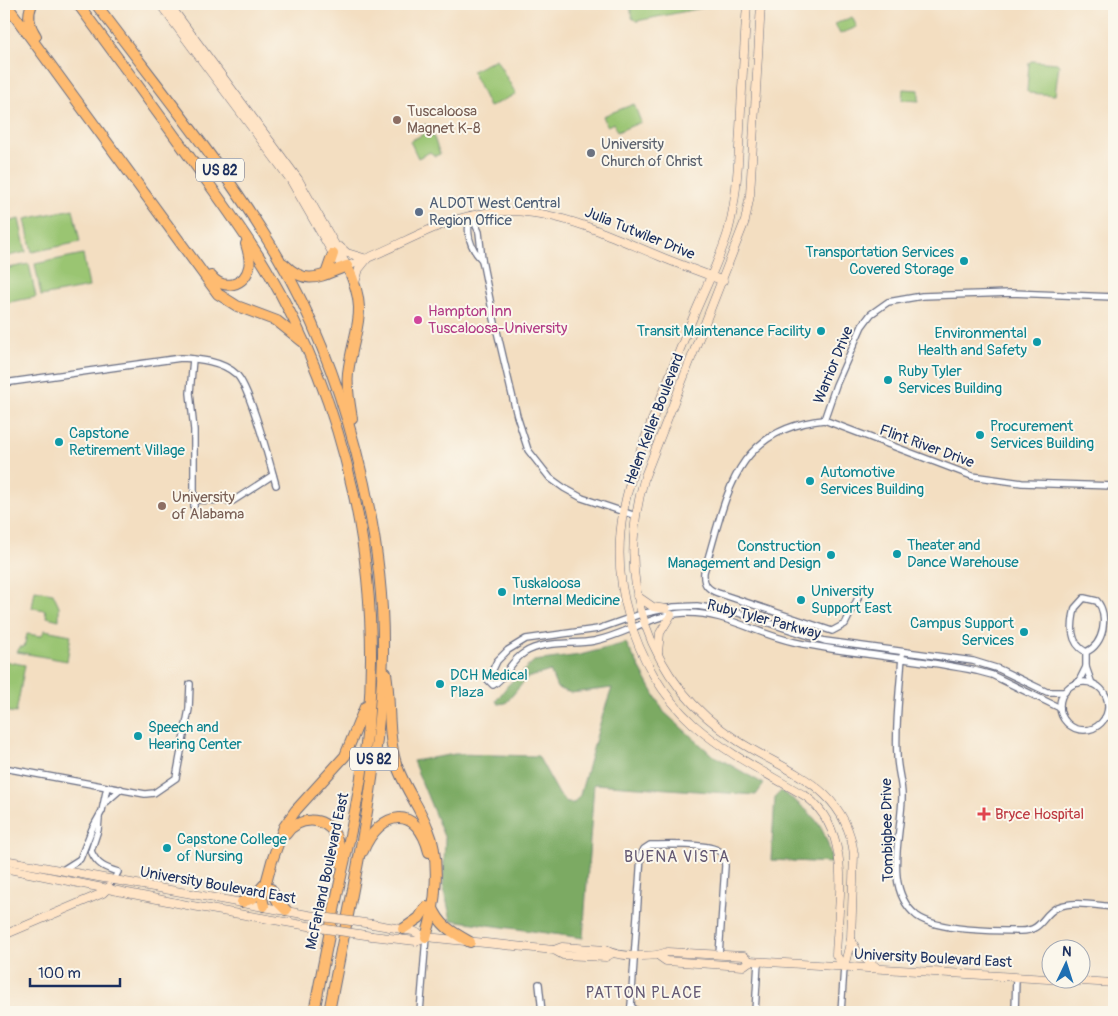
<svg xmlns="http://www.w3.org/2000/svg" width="1118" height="1016" font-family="Pangolin,sans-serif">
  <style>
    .green { fill: #9ac572; stroke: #5a7a68 }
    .forest { fill: #7baa64; stroke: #4b6c61 }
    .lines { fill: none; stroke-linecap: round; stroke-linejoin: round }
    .street-casing { stroke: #676c81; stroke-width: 8 }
    .secondary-casing { stroke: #676c81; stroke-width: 9 }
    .highway-casing { stroke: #676c81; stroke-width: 12 }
    .street { stroke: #fff; stroke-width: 5.5 }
    .secondary { stroke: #ffe4c6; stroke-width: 8 }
    .highway { stroke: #febb71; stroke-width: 10 }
    .secondary-bridge-casing { stroke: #676c81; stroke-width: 9; stroke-linecap: butt }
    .secondary-bridge { stroke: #ffe4c6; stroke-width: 8 }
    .education-dot { fill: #8d6e63; stroke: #fbf7ec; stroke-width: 2 }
    .worship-dot { fill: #6b7280; stroke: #fbf7ec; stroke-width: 2 }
    .service-dot { fill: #5c6f8a; stroke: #fbf7ec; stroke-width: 2 }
    .culture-dot { fill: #0f9aa8; stroke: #fbf7ec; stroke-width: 2 }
    .hotel-dot { fill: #d1479c; stroke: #fbf7ec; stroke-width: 2 }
    .health-dot { fill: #e0444e; stroke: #fbf7ec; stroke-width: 2 }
    .labels { text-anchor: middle; stroke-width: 4; stroke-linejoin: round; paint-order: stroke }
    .shield { fill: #fbf7ec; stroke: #5e6b89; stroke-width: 1 }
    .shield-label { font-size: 14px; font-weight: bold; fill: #1b2f5e }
    .education-label { font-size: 15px; fill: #785e54; stroke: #fbf7ec; text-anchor: start }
    .worship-label { font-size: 15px; fill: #5b616d; stroke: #fbf7ec; text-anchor: start }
    .service-label { font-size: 15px; fill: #4e5e75; stroke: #fbf7ec; text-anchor: start }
    .street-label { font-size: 15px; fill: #1b2f5e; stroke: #fbf7ec }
    .culture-label { font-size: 15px; fill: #0d838f; stroke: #fbf7ec; text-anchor: start }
    .hotel-label { font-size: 15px; fill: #b23c85; stroke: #fbf7ec; text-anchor: start }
    .health-label { font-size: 15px; fill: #be3a42; stroke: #fbf7ec; text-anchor: start }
    .neighbourhood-label { font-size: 16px; letter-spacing: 1px; fill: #655a74; stroke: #fbf7ec }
  </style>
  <rect width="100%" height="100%" fill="#fbf7ec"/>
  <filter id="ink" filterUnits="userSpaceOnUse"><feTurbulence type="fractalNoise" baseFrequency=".02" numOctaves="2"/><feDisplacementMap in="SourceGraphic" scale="10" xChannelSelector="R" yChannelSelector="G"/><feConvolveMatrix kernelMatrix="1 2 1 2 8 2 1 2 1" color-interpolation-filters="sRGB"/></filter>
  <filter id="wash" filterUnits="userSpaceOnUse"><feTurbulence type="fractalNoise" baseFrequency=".0096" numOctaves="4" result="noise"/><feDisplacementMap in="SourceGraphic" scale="20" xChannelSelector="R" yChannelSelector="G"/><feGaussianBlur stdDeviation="1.12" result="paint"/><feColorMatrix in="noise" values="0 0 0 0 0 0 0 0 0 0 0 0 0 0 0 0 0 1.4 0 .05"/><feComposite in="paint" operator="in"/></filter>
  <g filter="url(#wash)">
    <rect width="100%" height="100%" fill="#f3dec1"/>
    <!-- green -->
    <g class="green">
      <path d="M630,4H717V5L637,21L632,18Z"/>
      <path d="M852,17L857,27L840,34L835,24Z"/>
      <path d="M496,59L516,94L489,107L472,71Z"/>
      <path d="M1031,61L1057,63L1059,65L1055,95L1029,93L1027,91L1029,63Z"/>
      <path d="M903,89L919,90V101L902,100Z"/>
      <path d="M634,104L641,122L617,132L614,123L607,126L603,116Z"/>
      <path d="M425,124L430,127L440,154L435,156L430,152L418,158L410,141L422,135Z"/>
      <path d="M73,209L80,242L32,252L25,219Z"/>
      <path d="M19,219L26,252L4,257V223Z"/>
      <path d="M83,254L89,287L41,296L35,264Z"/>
      <path d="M29,264L36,297L4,303V269Z"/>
      <path d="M35,590L53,593L59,606V620L47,617L45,610L32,608Z"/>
      <path d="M45,630L71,635L67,661L17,652L20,647H24L27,634L41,636Z"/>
      <path d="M4,661L25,665L16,713L4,711Z"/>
    </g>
    <!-- forest -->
    <g class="forest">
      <path d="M626,643L664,712L711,754L764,784L756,795L594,784L583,938L451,920L443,885L445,839L413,761L455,754L538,756L559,794L567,803H574L580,795L601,720L612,688L571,693L557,688L550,671L527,678L506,703L498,704L496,701L508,685L534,661L580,655Z"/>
      <path d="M781,791C812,812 826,824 832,863L771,860L775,797Z"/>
    </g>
  </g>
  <g filter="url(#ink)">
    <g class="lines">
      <!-- street casing -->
      <g class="street-casing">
        <g id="street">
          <path d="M471,215L479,232L482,260L492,310L517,416L528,450L550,478L564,488L582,498L636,516"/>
          <path d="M471,215C465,232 470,248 482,260"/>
          <path d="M193,359L190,393L194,430V509"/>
          <path d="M4,383L181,358C199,359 222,361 236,374C250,386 270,464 276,485"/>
          <path d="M824,420L836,385L862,326L871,314L888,302L922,296L1011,293L1114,297"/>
          <path d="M194,500L233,501L273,475"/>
          <path d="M858,598L845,624L832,631L718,593C707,589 703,584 704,572C727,498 732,429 824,420L972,476L1022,483L1114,486"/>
          <path d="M1084,598L1097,601C1109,615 1104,645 1086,652C1069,643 1071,625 1075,608Z"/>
          <path d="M1086,652V667L1092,684"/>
          <path d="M902,656C900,689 895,722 897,755C897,769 902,782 902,796C902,834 882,888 917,916C938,931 995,931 1021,931C1043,931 1042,914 1058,907C1074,900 1097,906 1114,907"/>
          <circle cx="1084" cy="706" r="24"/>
          <path d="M1078,683L1086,667"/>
          <path d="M1060,708L992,675L977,671C917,658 854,655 794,642C756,634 725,612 685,613C652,614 626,635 594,641C572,645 544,640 524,653C510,661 506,678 493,685L488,680L497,661L508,650L526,639L598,629L641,614L674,607L697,606L735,612L825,641L973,661L999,669L1047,692H1065"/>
          <path d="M1105,718L1114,713"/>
          <path d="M4,768L145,794L154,793L176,778L189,709L190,684"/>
          <path d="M104,804L121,789"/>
          <path d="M99,818L98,830L91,851C97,865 105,868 118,872L113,881"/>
          <path d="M61,871L80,859L92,829L102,811L107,787"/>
          <path d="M539,984L542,1012"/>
          <path d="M631,1006L641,855L644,849L650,845C665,845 708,843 719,851C724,855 725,860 725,866L719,955"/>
          <path d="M420,1012L426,937"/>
          <path d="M630,1012L631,1006L638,1012"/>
          <path d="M755,1012L758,962"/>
          <path d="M841,1012L844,967"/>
          <path d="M1015,1012L1016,977"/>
        </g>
      </g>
      <!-- secondary casing -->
      <g class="secondary-casing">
        <g id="secondary">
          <path d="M160,4L290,179L333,254L341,265L347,266"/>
          <path d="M169,4L298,179L347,266"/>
          <path d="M747,4C744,46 742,88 740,130C738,164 737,199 728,232C721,255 710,278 701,299C685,335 671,372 657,408C628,480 606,540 629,617C640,657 662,696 693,724C727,754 768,774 807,797C854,835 838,901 836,955L844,967"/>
          <path d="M761,4L750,195L745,221L645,476C614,580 646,681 738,741C788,773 845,785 854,854L851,939L844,967"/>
          <path d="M340,247L347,253L367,259"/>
          <path d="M347,266C389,252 427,226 470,216C538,199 598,231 659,256C680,265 702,272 723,281"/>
          <path d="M355,283L359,269L367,259"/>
          <path d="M637,596L653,607L666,609"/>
          <path d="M658,652L660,633L671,615"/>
          <path d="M4,860L308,915"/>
          <path d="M4,868L187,905L326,929"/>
          <path d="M372,924L413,931L426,937L554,950L563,955L606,957L611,954"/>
          <path d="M4,935L103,893L109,887"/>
          <path d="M372,936L416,941L426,937"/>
          <path d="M851,939L858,953L876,967"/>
          <path d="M554,950L562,947L606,950C617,957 654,958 667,952L744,956L750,961"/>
          <path d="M659,956L666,961L743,966L750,961L1114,983"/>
        </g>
      </g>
      <!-- highway casing -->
      <g class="highway-casing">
        <g id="highway">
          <path d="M6,4L218,294L237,306L277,321L302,341"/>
          <path d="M32,4C27,15 29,26 36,36"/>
          <path d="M78,4C116,56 154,107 191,159C217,195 243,230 266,268C347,406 382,567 368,726C363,776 353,824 342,872C332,919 323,966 314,1012"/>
          <path d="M96,4C157,86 226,169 278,257C343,368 385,527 383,655C380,775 351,895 329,1012"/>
          <path d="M284,264C307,287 320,276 347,266C370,313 354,327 348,373C346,388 350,404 352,419"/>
          <path d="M326,274L333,254"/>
          <path d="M211,276C223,291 245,286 249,267C251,259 248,251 246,244"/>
          <path d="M386,673C391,702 387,732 395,760C402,785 419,805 428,829C441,859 436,906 426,937"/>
          <path d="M286,834C298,817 324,815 335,835C340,844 341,855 342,865"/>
          <path d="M363,851C380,810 417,804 429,852"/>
          <path d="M271,889L278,902L286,910"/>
          <path d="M242,902L253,898L264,885"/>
          <path d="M264,906L262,898L272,861L284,827L296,810L345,756L365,707"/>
          <path d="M432,906C440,926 452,932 470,942"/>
          <path d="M403,929L419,918L426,907"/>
        </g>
      </g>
      <!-- street -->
      <use href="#street" class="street"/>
      <!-- secondary -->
      <use href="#secondary" class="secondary"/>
      <!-- highway -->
      <use href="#highway" class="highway"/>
      <!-- secondary-bridge casing -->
      <g class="secondary-bridge-casing">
        <g id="secondary-bridge">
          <path d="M308,915L372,924"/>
          <path d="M326,929L372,936"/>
        </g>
      </g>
      <!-- secondary-bridge -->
      <use href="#secondary-bridge" class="secondary-bridge"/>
    </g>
  </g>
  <!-- markers -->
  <g class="education-dot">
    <circle cx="397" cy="120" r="5"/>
    <circle cx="162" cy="506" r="5"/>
  </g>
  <circle class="worship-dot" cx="591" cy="153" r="5"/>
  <circle class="service-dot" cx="419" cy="212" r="5"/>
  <g class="culture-dot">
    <circle cx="964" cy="261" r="5"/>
    <circle cx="821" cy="331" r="5"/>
    <circle cx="1037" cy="342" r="5"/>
    <circle cx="888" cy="380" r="5"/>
    <circle cx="980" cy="435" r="5"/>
    <circle cx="59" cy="442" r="5"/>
    <circle cx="810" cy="481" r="5"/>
    <circle cx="897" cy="554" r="5"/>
    <circle cx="831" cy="555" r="5"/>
    <circle cx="502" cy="592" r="5"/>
    <circle cx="801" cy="600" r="5"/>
    <circle cx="1024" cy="632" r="5"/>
    <circle cx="440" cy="684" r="5"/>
    <circle cx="138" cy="736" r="5"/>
    <circle cx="167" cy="848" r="5"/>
  </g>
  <circle class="hotel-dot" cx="418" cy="320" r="5"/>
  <path class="health-dot" d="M981.5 806.5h5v5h5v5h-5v5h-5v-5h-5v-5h5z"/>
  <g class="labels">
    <!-- shield labels -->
    <g class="shield">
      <rect x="196" y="158.5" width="48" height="23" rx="4"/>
      <rect x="350" y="747.5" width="48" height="23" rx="4"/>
    </g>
    <g class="shield-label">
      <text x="220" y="175">US 82</text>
      <text x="374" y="764">US 82</text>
    </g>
    <!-- education labels -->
    <g class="education-label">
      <text x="407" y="116">Tuscaloosa<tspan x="407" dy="17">Magnet K-8</tspan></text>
      <text x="172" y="502">University<tspan x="172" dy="17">of Alabama</tspan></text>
    </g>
    <!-- worship labels -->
    <g class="worship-label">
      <text x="601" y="149">University<tspan x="601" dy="17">Church of Christ</tspan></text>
    </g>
    <!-- service labels -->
    <g class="service-label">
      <text x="429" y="208">ALDOT West Central<tspan x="429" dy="17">Region Office</tspan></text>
    </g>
    <!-- street labels -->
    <g class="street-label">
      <text transform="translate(640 233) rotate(22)" y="5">Julia Tutwiler Drive</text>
      <text transform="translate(833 365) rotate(-68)" y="5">Warrior Drive</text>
      <text transform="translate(654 419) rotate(-69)" y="5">Helen Keller Boulevard</text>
      <text transform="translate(927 446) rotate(20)" y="5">Flint River Drive</text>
      <text transform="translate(764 619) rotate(15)" y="5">Ruby Tyler Parkway</text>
      <text transform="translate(887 830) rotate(-91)" y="5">Tombigbee Drive</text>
      <text transform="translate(327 871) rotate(-78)" y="5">McFarland Boulevard East</text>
      <text transform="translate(218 885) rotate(10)" y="5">University Boulevard East</text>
      <text transform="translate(933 958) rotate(3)" y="5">University Boulevard East</text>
    </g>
    <!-- culture labels -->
    <g class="culture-label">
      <text x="954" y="257" text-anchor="end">Transportation Services<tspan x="954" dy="17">Covered Storage</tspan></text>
      <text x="811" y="336" text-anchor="end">Transit Maintenance Facility</text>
      <text x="1027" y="338" text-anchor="end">Environmental<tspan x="1027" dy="17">Health and Safety</tspan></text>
      <text x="898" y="376">Ruby Tyler<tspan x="898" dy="17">Services Building</tspan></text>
      <text x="990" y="431">Procurement<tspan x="990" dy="17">Services Building</tspan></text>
      <text x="69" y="438">Capstone<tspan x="69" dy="17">Retirement Village</tspan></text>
      <text x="820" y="477">Automotive<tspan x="820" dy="17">Services Building</tspan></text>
      <text x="907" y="550">Theater and<tspan x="907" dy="17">Dance Warehouse</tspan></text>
      <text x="821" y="551" text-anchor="end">Construction<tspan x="821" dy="17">Management and Design</tspan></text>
      <text x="512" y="588">Tuskaloosa<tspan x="512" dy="17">Internal Medicine</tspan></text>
      <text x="811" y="596">University<tspan x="811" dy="17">Support East</tspan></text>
      <text x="1014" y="628" text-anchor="end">Campus Support<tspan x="1014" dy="17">Services</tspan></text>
      <text x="450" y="680">DCH Medical<tspan x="450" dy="17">Plaza</tspan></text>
      <text x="148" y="732">Speech and<tspan x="148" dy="17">Hearing Center</tspan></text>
      <text x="177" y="844">Capstone College<tspan x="177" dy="17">of Nursing</tspan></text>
    </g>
    <!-- hotel labels -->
    <g class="hotel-label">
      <text x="428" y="316">Hampton Inn<tspan x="428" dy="17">Tuscaloosa-University</tspan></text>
    </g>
    <!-- health labels -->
    <g class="health-label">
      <text x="995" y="819">Bryce Hospital</text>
    </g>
    <!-- neighbourhood labels -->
    <g class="neighbourhood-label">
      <text x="677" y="862">BUENA VISTA</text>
      <text x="644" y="998">PATTON PLACE</text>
    </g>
  </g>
  <!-- margin -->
  <rect width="1118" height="1016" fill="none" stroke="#fbf7ec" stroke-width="20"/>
  <!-- north arrow -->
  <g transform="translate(1066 964) rotate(4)"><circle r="24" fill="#fbf7ec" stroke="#a1a7b3"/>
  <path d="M0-4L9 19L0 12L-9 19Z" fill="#1f6fb2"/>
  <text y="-8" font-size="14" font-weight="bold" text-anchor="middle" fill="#1b2f5e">N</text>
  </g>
  <!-- scale -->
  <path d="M30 978v8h90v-8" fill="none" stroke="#1b2f5e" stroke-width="2.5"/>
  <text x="38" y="978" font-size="15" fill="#1b2f5e" stroke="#fbf7ec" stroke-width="4" paint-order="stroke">100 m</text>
</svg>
